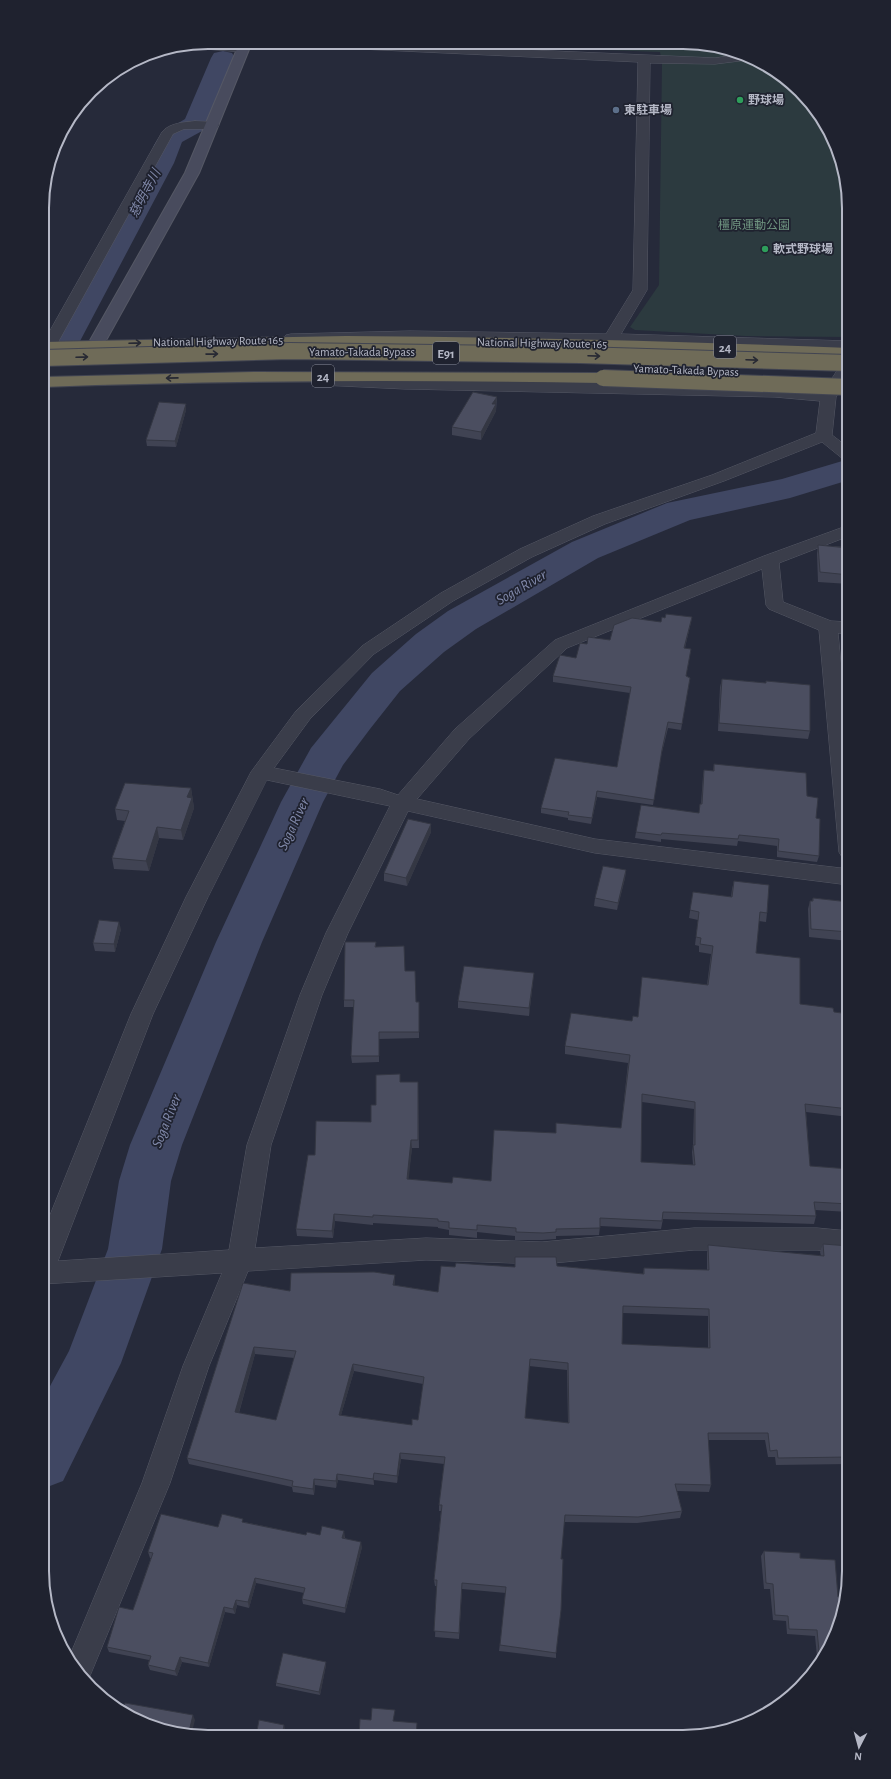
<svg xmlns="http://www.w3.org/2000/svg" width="891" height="1779" font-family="'Alegreya Sans','Noto Sans JP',sans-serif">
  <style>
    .green { fill: #2c3a3f }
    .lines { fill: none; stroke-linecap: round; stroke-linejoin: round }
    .river { fill: #404763; fill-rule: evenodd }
    .street-casing { stroke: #555865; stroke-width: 1 }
    .secondary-casing { stroke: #555865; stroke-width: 2 }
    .highway-casing { stroke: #424552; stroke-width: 2 }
    .street { fill: #3a3d4a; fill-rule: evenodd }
    .secondary { fill: #484b5d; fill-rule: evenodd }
    .highway { fill: #6f6b58; fill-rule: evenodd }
    .highway-bridge-casing { stroke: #424552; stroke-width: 18; stroke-linecap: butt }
    .highway-bridge { stroke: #6f6b58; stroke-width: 16 }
    .wall { fill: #404353; fill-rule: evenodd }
    .shaded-wall { fill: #343743 }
    .building { fill: #4b4e60; stroke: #343743; fill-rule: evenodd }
    .oneway { stroke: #272933 }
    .leisure-dot { fill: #2e9e5b; stroke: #1f222f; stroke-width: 1.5 }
    .service-dot { fill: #5c6f8a; stroke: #1f222f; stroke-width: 1.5 }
    .labels { text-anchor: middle; stroke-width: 3.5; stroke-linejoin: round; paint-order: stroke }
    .far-poi-label { font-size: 12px; font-weight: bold; fill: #b5b8c6; stroke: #1f222f; text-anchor: start }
    .far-park-label { font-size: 12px; fill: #6f9480; stroke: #1f222f }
    .far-street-label { font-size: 12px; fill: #b5b8c6; stroke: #1f222f }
    .far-water-label { font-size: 13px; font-style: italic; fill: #8189aa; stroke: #1f222f }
    .shield { fill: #1f222f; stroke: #888b99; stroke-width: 1 }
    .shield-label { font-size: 13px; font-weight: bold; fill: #b5b8c6 }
    .water-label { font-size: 15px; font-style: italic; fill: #8189aa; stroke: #1f222f }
    .rim { fill: none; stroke: #b5b8c6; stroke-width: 2 }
  </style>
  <rect width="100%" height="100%" fill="#262a3a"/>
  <!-- green -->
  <path class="green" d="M413,43L715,45L757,59L793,83L821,116L840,155L849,208V337L745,336L635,330L630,327L659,285L662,64L660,52Z"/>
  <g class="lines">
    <!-- river -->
    <g class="river">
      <path d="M223,51L232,53L235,58L209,123L202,131L182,142L174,163L79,343L68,345L57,343L52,336L148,163L154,145L162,133L185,119L211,58L214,53Z"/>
      <path d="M849,459V480L790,498L690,520L598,558L476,629L444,652L400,691L370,729L343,765L323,802L262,942L182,1145L171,1181L162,1249L121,1363L63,1481L42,1489V1401L69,1351L108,1249L119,1181L130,1145L216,942L281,802L311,748L372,673L416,634L448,611L572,542L667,503L782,479Z"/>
    </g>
    <!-- street casing -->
    <g class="street-casing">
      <g id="street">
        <path d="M204,43L244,46L250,49L244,52L191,48L186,46Z"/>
        <path d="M290,43H368L715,58L743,54L755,59L715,64L650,63L647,290L621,334L849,341V349C742,346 636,343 529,341C450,340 371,338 291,342L286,341L284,338L286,335L291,334L410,331L606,334L633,290L638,62L295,46L291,45Z"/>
        <path d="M195,121L217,122L219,125L217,128L213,129H184L173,134L56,346L54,349L49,350L44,349L43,343L162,132C169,123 185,122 195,121Z"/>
        <path d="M849,359V375L836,397L832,435L849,448V461L843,459L822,442L724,481L605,524L532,557L453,601L374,654L310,719L274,768L380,789L398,795L455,729L555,640L764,556L849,525V536L779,563L783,602L831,621L849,622V634L838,633L849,747V859L842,857L839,852L819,630L769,609L766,605L762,569L567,648L469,739L417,799L595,839L849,869V885L595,853L408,811L348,933L322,995L271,1145L255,1248L426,1238L542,1242L694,1228H817L849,1231V1253L817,1250H694L542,1264L426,1260L248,1271L209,1366L170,1483L87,1683L68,1660L142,1483L183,1366L222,1273L42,1284V1235L131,1014L186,897L251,772L296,711L362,646L441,593L520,549L593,516L712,475L816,433L820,401L775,397L405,389L321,385L316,383L313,380L316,377L321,375L405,379L775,387L823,392L844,360ZM267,780L390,806L326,933L300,995L247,1145L229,1250L58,1261L153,1014L208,897Z"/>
      </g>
    </g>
    <!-- secondary casing -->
    <g class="secondary-casing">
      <path id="secondary" d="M240,42H252L199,173L104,344L101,347L96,349L91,347L88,344L185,173Z"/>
    </g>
    <!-- highway casing -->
    <g class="highway-casing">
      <g id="highway">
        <path d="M346,336C514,337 681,341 849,348V358C580,345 312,343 43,352V342Z"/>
        <path d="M253,372L603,373L609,375L611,378L609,381L603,383C416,380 230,380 43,387V377Z"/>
      </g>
    </g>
    <!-- street -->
    <use href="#street" class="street"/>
    <!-- secondary -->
    <use href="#secondary" class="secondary"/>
    <!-- highway -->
    <use href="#highway" class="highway"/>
    <!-- highway-bridge casing -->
    <g class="highway-bridge-casing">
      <g id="highway-bridge">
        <path d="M43,358L290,351L580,355L849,363"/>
        <path d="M603,378L849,387"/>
      </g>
    </g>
    <!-- highway-bridge -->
    <use href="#highway-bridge" class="highway-bridge"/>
  </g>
  <!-- wall -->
  <g class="wall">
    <path d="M497,397L496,411L481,440L452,435V427Z"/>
    <path d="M186,410L176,447L147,446L146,440Z"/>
    <path d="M848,535H849V584L818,582L817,554L818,545L846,547V543Z"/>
    <path d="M692,617L685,648L691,649L686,676L690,678L681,730L668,728L661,756L653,805L597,797L591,824L568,820V818L541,813V808L617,767L630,693L553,682V676L576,658L587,644L610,640L661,622L665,618Z"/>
    <path d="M722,679L766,683V681L810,731L808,739L718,731L720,687Z"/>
    <path d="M714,764L807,796L816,818L819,856L817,862L777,857V846L738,841L737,846L661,839V842L635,838L636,832L699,813L700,804H701L703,776L704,770L713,771Z"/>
    <path d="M191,788L194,808L183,840L159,838L149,871L114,869L112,858L125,821L117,820L115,809Z"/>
    <path d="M431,824V832L407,886L384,881V873Z"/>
    <path d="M626,870L625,878L617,910L594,906L595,898Z"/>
    <path d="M734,881L767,913L766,922L759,921L756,953L800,1004L834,1012L849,1014V1117L806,1112L810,1166L849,1169V1212L815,1210L816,1216L814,1224L663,1219L661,1229L600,1226L599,1235L556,1236V1239L542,1240H515V1236L477,1232V1238L449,1235V1230L438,1228V1227L373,1223V1225L335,1221L333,1238L297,1236L296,1229L315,1155L371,1122L376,1105L401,1082H418L419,1148H412L408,1179L452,1183L491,1181L555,1133L621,1128L628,1063L565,1054V1046L632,1021L638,1017L707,985L711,954L699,952V946L695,945L698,920L689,918L693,892L731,897L732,889ZM642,1102L694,1109L693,1146L692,1152L693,1165L641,1162Z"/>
    <path d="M813,898L849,902V941L809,937L808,909L810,901H812Z"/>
    <path d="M121,929L115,952L95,951L93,943Z"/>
    <path d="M376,942V947L405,971L416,1002H419V1038L379,1039V1062L352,1063L351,1056L354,1007H344V1000Z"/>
    <path d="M533,981L529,1016L458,1008V1001Z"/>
    <path d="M823,1244L849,1246V1464L776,1465L775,1457H768L765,1440H708L711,1485L709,1492L677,1491L682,1511L680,1518L637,1523L564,1522L561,1559L556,1653V1658L499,1651L506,1593L462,1589L459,1639L435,1637L437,1586H435L434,1580L441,1511H439V1505L444,1464L401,1459L397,1483L374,1480V1485L338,1480L336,1488L315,1485L314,1495L293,1492L292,1487L189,1464L187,1458L243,1283L290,1291L395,1283L394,1285L438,1292L455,1267H515V1257L557,1266L643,1274L644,1268L707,1270V1253L708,1245L821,1256L820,1252ZM623,1313L708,1316V1348L622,1344ZM255,1354L294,1358L276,1420L239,1413ZM529,1366L567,1370L568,1423L525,1418ZM354,1371L423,1384L418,1420L412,1425L341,1415Z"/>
    <path d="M849,1491V1508L847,1493Z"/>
    <path d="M244,1522L306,1535H320L345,1536V1538L362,1547L345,1613L303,1604L302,1599L304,1593L256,1583L249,1608L237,1605L235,1614L225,1612L209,1667L182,1662L177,1676L150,1670L148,1665L149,1660L109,1652L107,1647L133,1610L151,1558H150L148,1552L218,1527Z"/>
    <path d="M764,1551L800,1558L836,1635L818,1667L815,1636L787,1634L786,1621L773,1620L770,1589H764L761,1556Z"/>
    <path d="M326,1665L320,1695L276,1686V1683Z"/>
  </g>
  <!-- shaded-wall -->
  <g class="shaded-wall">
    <path d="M497,397L496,404L492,411V404Z"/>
    <path d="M186,404V410L176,447L175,441Z"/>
    <path d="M496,404V411L481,440V432Z"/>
    <path d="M692,617L691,623L683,654L684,648Z"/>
    <path d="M191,788L194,808L183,840L181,830L187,797Z"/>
    <path d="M597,791V797L591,824L592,818Z"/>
    <path d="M431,824V832L407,886L406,878Z"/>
    <path d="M157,827L159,838L149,871L146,861Z"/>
    <path d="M626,870L625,878L617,910L618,903Z"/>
    <path d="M119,922L121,929L115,952L114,944Z"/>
    <path d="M534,973L533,981L529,1016V1008Z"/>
    <path d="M411,1140L412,1148L408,1186L407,1179Z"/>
    <path d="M334,1214L335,1221L333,1238L332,1231Z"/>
    <path d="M395,1275V1283L393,1292V1285Z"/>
    <path d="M254,1347L255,1354L237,1419L235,1412Z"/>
    <path d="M353,1364L354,1371L339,1422V1415Z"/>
    <path d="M400,1453L401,1459L397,1483V1476Z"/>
    <path d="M374,1473V1485L373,1479Z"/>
    <path d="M337,1474L338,1480L336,1488V1481Z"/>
    <path d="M314,1479L315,1485L314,1495L313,1489Z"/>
    <path d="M344,1531L345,1536L343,1543L342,1538Z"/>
    <path d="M361,1542L362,1547L345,1613V1608Z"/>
    <path d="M255,1578L256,1583L249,1608L248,1602Z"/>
    <path d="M236,1600L237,1605L235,1614L233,1609Z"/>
    <path d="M224,1607L225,1612L209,1667L208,1663Z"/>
    <path d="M180,1657L182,1662L177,1676L175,1671Z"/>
    <path d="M326,1662V1665L320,1695L319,1692Z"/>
    <path d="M193,1715L195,1720L191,1736H188Z"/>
    <path d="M284,1725L285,1729L284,1736H282Z"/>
  </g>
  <!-- building -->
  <g class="building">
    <path d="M473,392L497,397L492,404H496L481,432L452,427Z"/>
    <path d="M159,402L186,404L175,441L146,440Z"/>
    <path d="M848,535H849V575L820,572L818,545L848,548Z"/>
    <path d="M666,614L692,617L684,648L691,649L686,676L690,678L682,724L668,722L662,750L654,800L597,791L592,818L568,815L569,812L541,808L555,758L617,767L631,687L553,676L560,655L576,658L580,643L587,644L588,637L610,640L614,625L632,618L661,622L662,617L665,618Z"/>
    <path d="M722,679L766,683V681L810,685V731L719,723Z"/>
    <path d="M714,764L806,773L807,796L818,798L816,818L820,819L819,856L778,851L779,839L739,835L738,839L662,833L661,835L636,832L641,805L699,813L700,804H702L704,770L714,771Z"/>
    <path d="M125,783L191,788L187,797L192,798L181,830L157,827L146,861L112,858L129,811L115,809Z"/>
    <path d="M408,819L431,824L406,878L384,873Z"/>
    <path d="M603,866L626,870L618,903L595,898Z"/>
    <path d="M734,881L769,885L767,913L760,912L756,953L800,958V1004L833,1008L834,1012L849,1014V1109L805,1104L810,1166L849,1169V1204L814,1202L816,1216L663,1212L662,1221L600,1218V1228L556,1229V1232L543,1233L516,1232V1228L477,1225V1230L449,1228V1222L438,1221V1219L373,1215V1217L334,1214L332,1231L296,1229L308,1155H315L316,1121L371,1122V1105H376V1075L400,1074V1082H418V1140H411L407,1179L452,1183L453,1177L491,1181L494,1130L556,1133V1123L621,1128L630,1055L565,1046L571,1013L632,1021L633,1016L638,1017L642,977L708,985L713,946L700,944L701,938L696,937L699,912L690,910L693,892L732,897ZM642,1094L695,1102V1145H693L695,1165L641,1162Z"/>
    <path d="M813,898L849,902V932L811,929L810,901H813Z"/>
    <path d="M99,920L119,922L114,944L93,943Z"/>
    <path d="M345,942H376L375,947L404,946L405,971H415L416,1002H419V1032H379V1056H351L354,1000H344Z"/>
    <path d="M464,966L534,973L529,1008L458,1001Z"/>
    <path d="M823,1244L849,1246V1457L778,1458L777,1450L770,1451L768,1433H708L711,1485L675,1484L682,1511L638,1517L565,1515L561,1559H563L561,1610L556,1653L500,1645L506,1587L462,1583L459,1633L434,1631L437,1580H434L442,1505H439L445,1457L400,1453L397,1476L374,1473L373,1479L337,1474L336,1481L314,1479L313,1489L292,1486L293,1481L187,1458L243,1283L290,1291L291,1273L374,1272L395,1275L393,1285L438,1292L441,1266L455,1267L456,1263L515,1267V1257H556L557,1266L644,1274V1268L709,1270L708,1245L824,1256ZM623,1306L709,1309L710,1348L622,1344ZM254,1347L296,1351L276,1420L235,1412ZM530,1359L568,1363L569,1423L525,1418ZM353,1364L424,1377L418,1420L412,1419V1425L339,1415Z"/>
    <path d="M161,1514L218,1527L222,1514L243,1519L242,1522L306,1535L307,1532L320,1535L322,1526L344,1531L342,1538L361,1542L345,1608L302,1599L305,1588L255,1578L248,1602L236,1600L233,1609L224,1607L208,1663L180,1657L175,1671L148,1665L151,1656L107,1647L119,1607L133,1610L153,1553L148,1552Z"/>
    <path d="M764,1551L800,1553V1558L835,1560L838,1597H845L836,1635L820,1662L817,1630L789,1629L788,1616L775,1615L773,1584L766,1583Z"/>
    <path d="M283,1653L326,1662L319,1692L276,1683Z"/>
    <path d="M125,1703L193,1715L188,1736H186L135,1720L117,1709L123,1710Z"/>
    <path d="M372,1708L395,1710L393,1721L417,1723L416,1736H359L360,1719L371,1720Z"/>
    <path d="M259,1720L284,1725L282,1736H256Z"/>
  </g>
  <!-- one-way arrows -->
  <defs><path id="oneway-shaft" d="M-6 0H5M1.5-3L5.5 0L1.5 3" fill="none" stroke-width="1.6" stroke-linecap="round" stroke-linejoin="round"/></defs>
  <g class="oneway">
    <use href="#oneway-shaft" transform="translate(135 343) rotate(-2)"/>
    <use href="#oneway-shaft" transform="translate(212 354) rotate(-1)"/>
    <use href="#oneway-shaft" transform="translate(594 356) rotate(2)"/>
    <use href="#oneway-shaft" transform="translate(82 357) rotate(-2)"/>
    <use href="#oneway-shaft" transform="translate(752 360) rotate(2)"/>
    <use href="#oneway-shaft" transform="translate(172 378) rotate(179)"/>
  </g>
  <!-- markers -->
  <g class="leisure-dot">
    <circle cx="740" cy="100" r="4"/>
    <circle cx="765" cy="249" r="4"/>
  </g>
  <circle class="service-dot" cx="616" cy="110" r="4"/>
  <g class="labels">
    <!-- far-poi labels -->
    <g class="far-poi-label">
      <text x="748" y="104">野球場</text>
      <text x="624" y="114">東駐車場</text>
      <text x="773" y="253">軟式野球場</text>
    </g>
    <!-- far-park labels -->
    <g class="far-park-label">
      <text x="754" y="229">橿原運動公園</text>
    </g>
    <!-- far-street labels -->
    <g class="far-street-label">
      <text transform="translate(218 341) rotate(-1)" y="4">National Highway Route 165</text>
      <text transform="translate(542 343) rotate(1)" y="4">National Highway Route 165</text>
      <text x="362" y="356">Yamato-Takada Bypass</text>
      <text transform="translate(686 370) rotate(2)" y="4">Yamato-Takada Bypass</text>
    </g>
    <!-- far-water labels -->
    <g class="far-water-label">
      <text transform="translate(144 193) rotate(-62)" y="5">慈明寺川</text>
    </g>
    <!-- shield labels -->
    <g class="shield">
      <rect x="714" y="336" width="22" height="22" rx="3"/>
      <rect x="433" y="342" width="26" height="22" rx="3"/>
      <rect x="312" y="365" width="22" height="22" rx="3"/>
    </g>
    <g class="shield-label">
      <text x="725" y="352">24</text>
      <text x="446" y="358">E91</text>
      <text x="323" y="381">24</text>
    </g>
    <!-- water labels -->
    <g class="water-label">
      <text transform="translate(521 587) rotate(-30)" y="5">Soga River</text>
      <text transform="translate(293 824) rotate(-65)" y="5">Soga River</text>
      <text transform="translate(166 1121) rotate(-68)" y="5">Soga River</text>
    </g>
  </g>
  <!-- crop -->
  <path d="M0 0H891V1779H0ZM208 49H683A159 159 0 0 1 842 208V1571A159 159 0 0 1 683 1730H208A159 159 0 0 1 49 1571V208A159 159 0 0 1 208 49Z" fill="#1f222f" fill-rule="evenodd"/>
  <path class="rim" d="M208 49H683A159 159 0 0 1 842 208V1571A159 159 0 0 1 683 1730H208A159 159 0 0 1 49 1571V208A159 159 0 0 1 208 49Z"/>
  <!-- north arrow -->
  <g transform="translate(859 1747) rotate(186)" stroke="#1f222f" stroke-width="3" paint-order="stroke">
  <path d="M0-3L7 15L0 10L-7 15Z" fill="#b5b8c6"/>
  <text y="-6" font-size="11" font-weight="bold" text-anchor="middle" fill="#b5b8c6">N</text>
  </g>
</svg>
